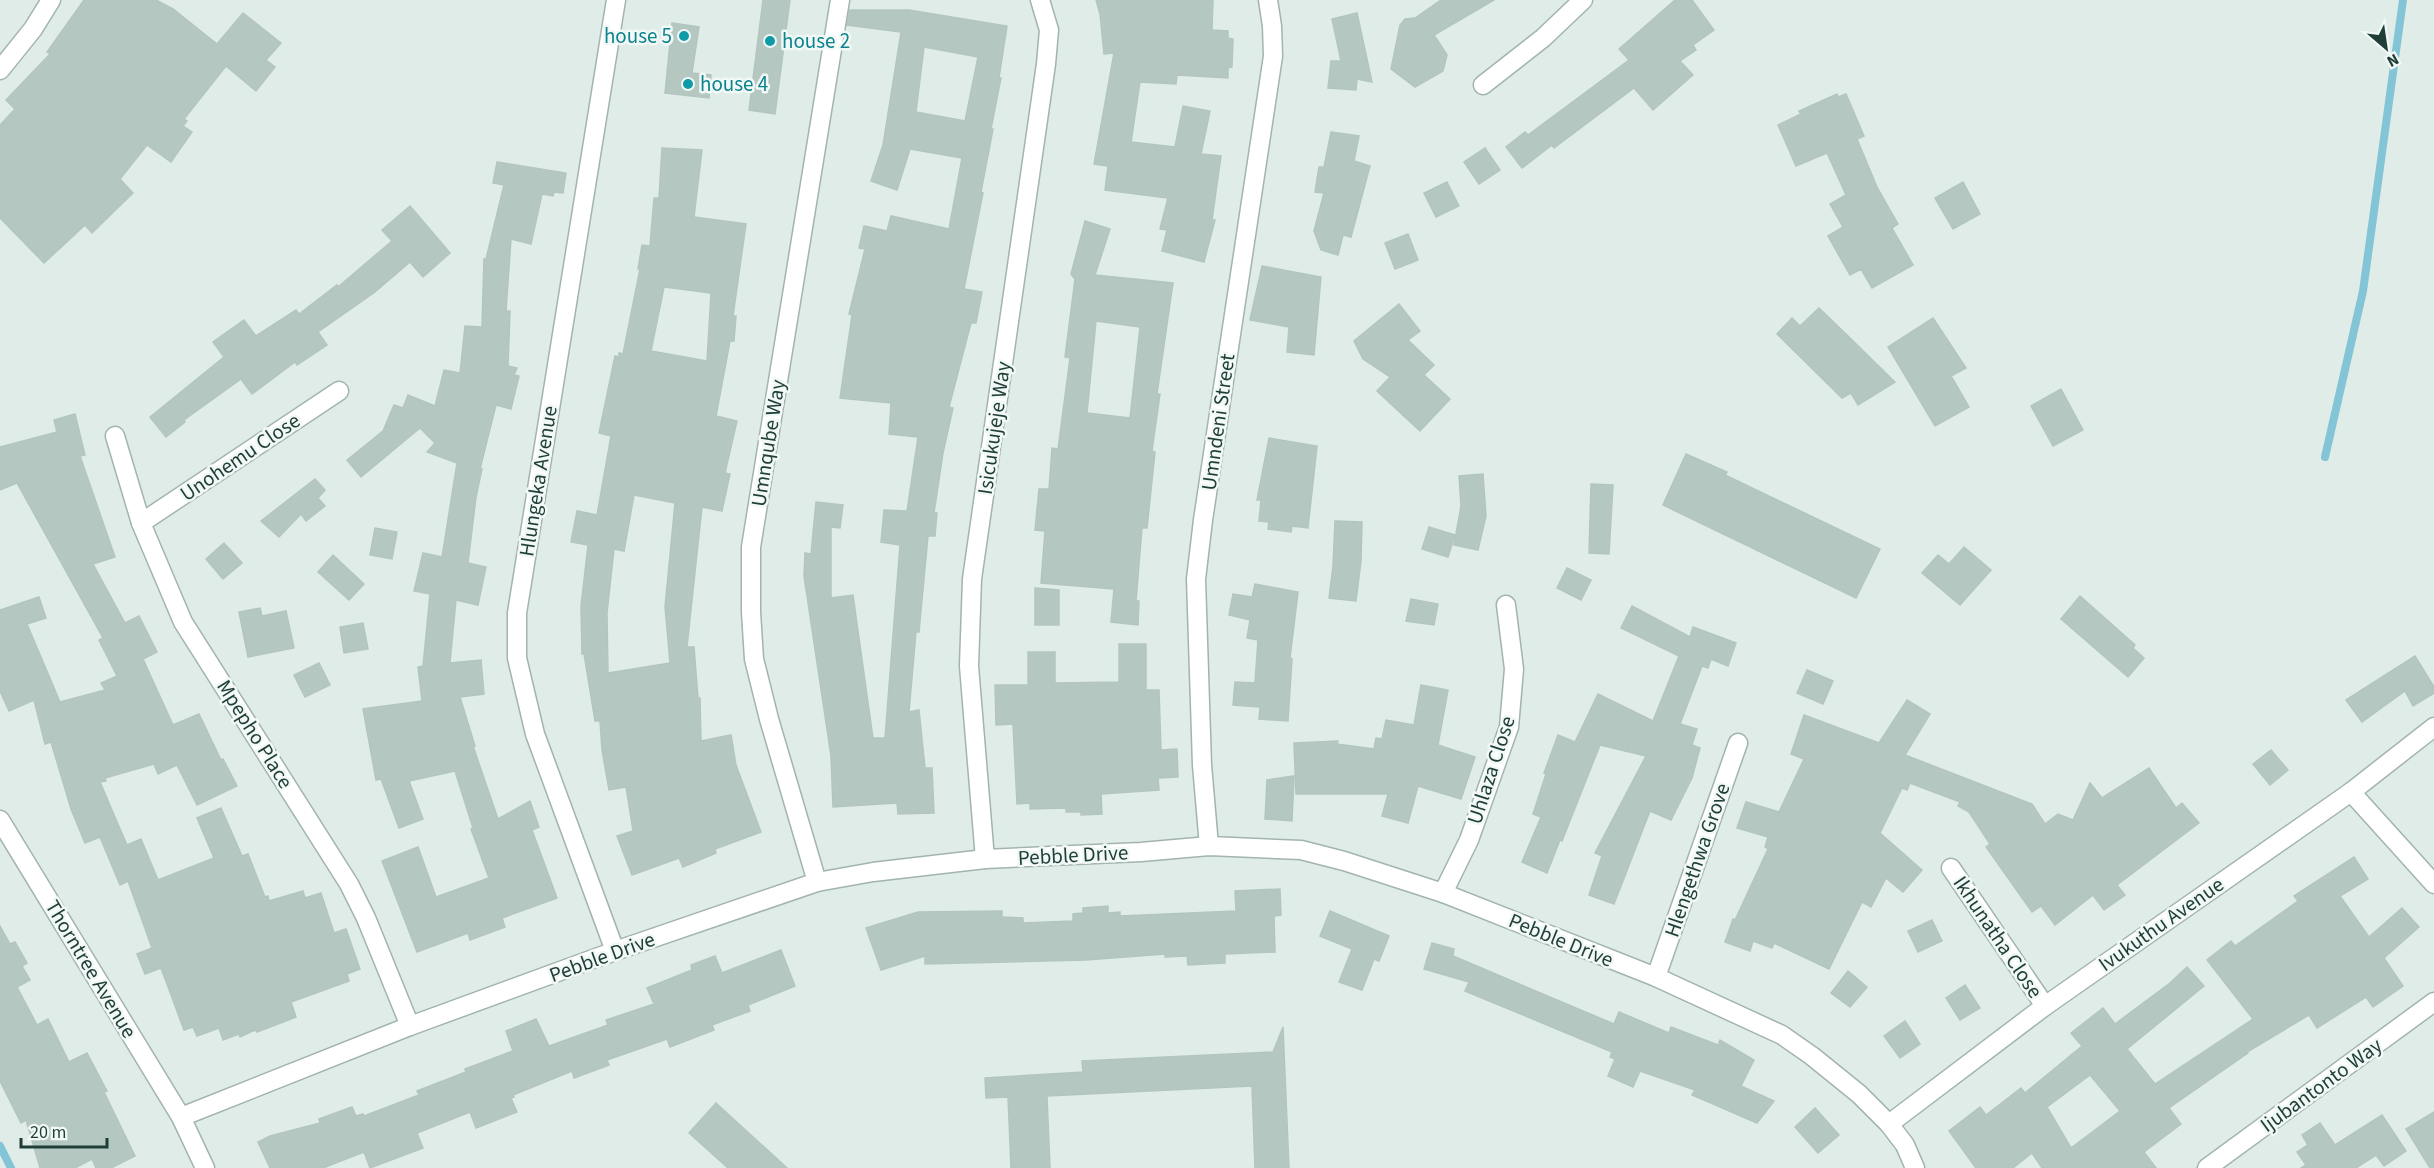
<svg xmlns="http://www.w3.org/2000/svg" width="2434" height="1168" font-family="'Source Sans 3',sans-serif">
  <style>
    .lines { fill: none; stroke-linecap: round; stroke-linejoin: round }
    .stream { stroke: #83c4d6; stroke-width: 8 }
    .building { fill: #b5c7c1; stroke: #b2c6bf; stroke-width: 1.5; fill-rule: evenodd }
    .street-casing { stroke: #a2b4b0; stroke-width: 21 }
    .street { stroke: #fff; stroke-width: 18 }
    .culture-dot { fill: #0f9aa8; stroke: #f1f8f5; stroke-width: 2 }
    .labels { text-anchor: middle; stroke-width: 5; stroke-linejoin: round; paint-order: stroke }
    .culture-label { font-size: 21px; fill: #0d838f; stroke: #f1f8f5; text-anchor: start }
    .street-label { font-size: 21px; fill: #1f3e38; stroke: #f1f8f5 }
  </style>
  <rect width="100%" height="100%" fill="#e0ece8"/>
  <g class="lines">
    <!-- stream -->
    <g class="stream">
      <path d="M2325,457L2363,291L2403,0"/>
      <path d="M0,1146L11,1168"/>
    </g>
  </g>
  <!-- building -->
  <g class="building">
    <path d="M84,0H156L173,9L217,44L243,13L281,43L266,60L275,67L256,91L226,66L184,119L187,121L183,126L192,132L171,162L147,145L120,179L133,193L92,233L85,225L44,263L0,218V125L15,109L6,100L50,54L47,52Z"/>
    <path d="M763,0H790L775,114L749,110Z"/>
    <path d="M1096,0H1213L1212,30L1228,31V38L1233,39L1232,67L1228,68V78L1177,75L1176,84L1140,82L1131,142L1175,147L1183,106L1210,111L1201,154L1221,156L1212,220H1215L1204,262L1162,251L1167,230L1160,229L1168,198L1105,190L1108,166L1094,164L1114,53L1104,54L1100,14Z"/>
    <path d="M1441,0H1494L1434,35L1447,55L1443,71L1415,87L1391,69L1400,25L1405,19L1415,18Z"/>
    <path d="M1675,0H1692L1714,30L1693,45L1696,50L1680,61L1693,75L1653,110L1634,88L1554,148L1552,145L1522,168L1506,147L1525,132L1528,135L1629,60L1619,49Z"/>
    <path d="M850,10H909L1007,26L999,78H1001L991,129H993L981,192L983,193L964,289L982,292L976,323H971L949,407L953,408L943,453L934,513H937L935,536H928L919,632H916L909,712L919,710L925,768H932L934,813L898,814L897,803L833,807L831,756L804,576L805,553L811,554L816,502L843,505L840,528L831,527V598L853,595L873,738H885L900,545L881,542L884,510L907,511L918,437L889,434L891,403L840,398L852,315L849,314L865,249L859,248L864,226L887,231L891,216L949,229L962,158L910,149L897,190L871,181L883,145L901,32L847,25ZM924,47L978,57L965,121L916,112Z"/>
    <path d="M1357,13L1372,82L1357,79L1356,90L1328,88L1331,61H1341L1332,19Z"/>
    <path d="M672,23L699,27L692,73L711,75L709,98L665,93Z"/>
    <path d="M1837,94L1838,97L1846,94L1864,136L1857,139L1877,187L1898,224L1892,228L1913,265L1872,288L1861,269L1850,275L1828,236L1843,227L1830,204L1846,195L1827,153L1796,166L1778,125L1801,114L1799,111Z"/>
    <path d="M1331,132L1359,136L1354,161L1370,166L1351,237L1343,235L1338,255L1321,250L1314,231L1324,193L1315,192L1319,167H1324Z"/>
    <path d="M662,148L702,150L694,217L746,224L733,316H736L734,341H730L716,416L737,421L725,473L730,474L722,511L702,507L687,647H694L698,698H700L701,741L731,735L736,765L761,832L715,849L716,853L683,867L679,858L632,875L617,836L633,831L626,787L609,790L602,750L600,721H595L584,654H582L581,606L588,545L571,542L577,511L597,515L611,436L599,433L615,356L619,357V353L623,354L640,269H638L642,245L650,246L654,198H659ZM664,287L711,293L707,361L651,351ZM634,495L675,503L665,607L670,663L608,673L607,613L614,549L624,551Z"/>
    <path d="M1485,148L1500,170L1479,184L1464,162Z"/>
    <path d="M497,162L566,173L563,193L554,192L553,196L542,194L531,244L511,239L506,311H510L508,366L517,368L514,375L519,376L511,409L496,405L480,469H482L476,497L468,563L486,567L478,605L456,600L450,663L481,660L484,694L460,697L475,746H473L498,819L530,801L539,827L532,830L557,898L502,918L505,927L470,940L468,933L417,952L382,861L418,847L436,897L489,878L471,829L473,828L455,771L409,781L423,819L399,828L381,779L376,780L363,709L422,701L418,667L423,666L430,594L414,591L423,553L442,557L457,463L427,452L435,443L420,428L361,477L347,460L383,431L394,405L403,408L408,395L435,406L444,370L460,373L465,326L482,327L484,259H486L504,185L493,183Z"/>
    <path d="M1447,182L1459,206L1436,217L1424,193Z"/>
    <path d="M1963,182L1980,214L1953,229L1935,198Z"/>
    <path d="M410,206L450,253L423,277L410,262L375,292L318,332L327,345L297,365L295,362L252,394L241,379L184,420L185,422L166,437L150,417L224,357L213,342L244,320L256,336L296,310L299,314L337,285L338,287L392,241L382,230Z"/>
    <path d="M1085,221L1110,229L1095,275L1173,283L1157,394H1160L1152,451L1155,452L1147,528H1142L1136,601H1139L1138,625L1111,622L1114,589L1041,583L1045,531L1035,530L1039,489H1049L1052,448L1058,449L1070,358L1065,357L1075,279L1071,274ZM1096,321L1140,327L1130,418L1087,413Z"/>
    <path d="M1408,234L1418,260L1395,269L1385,243Z"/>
    <path d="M1262,266L1321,277L1314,355L1287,352L1289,327L1250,320Z"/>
    <path d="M1399,304L1420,331L1408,340L1434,365L1424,375L1450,399L1420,431L1377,391L1390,377L1363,359L1354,341Z"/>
    <path d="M1819,308L1847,335L1895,382L1858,405L1851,393L1842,398L1777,334L1792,318L1800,326Z"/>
    <path d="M1933,318L1966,368L1951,376L1969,407L1935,426L1888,347Z"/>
    <path d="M2061,389L2083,430L2053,446L2031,406Z"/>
    <path d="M75,414L85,455L80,456L115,557L93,564L125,623L139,616L157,652L143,659L173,725L199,714L221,760L223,759L237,786L197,805L177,765L158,774L154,764L105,778L106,781L100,782L127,845L141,839L158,880L214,858L197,818L221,808L242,856L248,854L265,897L268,896L269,901L303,891L305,898L321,893L334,933L346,929L360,969L347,974L349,981L291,1002L296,1017L257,1032L255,1030L240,1037L239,1034L223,1040L219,1028L197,1036L193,1027L184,1030L161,968L145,974L137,954L152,948L128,881L120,885L100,837L85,843L71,809L51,742L45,744L34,700L9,711L0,691V610L39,597L46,618L27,624L60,702L105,690L101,683L117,676L99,640L103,638L17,483L0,490V447L57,432L54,420Z"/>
    <path d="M1269,438L1317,446L1308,528L1292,526L1291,532L1268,529L1269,522L1259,521L1261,500H1257Z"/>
    <path d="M1686,454L1727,472L1725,475L1880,549L1856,598L1663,505Z"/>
    <path d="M1483,474L1486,516L1478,550L1454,545L1461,506L1459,476Z"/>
    <path d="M315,479L325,490L318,498L325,506L306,521L301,514L279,537L261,521Z"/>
    <path d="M1591,484L1613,485L1609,554L1589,553Z"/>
    <path d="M1335,521L1362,522L1361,561L1356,601L1329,598L1333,566Z"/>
    <path d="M1429,527L1455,535L1448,557L1422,549Z"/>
    <path d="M375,528L397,532L392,559L370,555Z"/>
    <path d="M224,543L242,563L223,579L206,559Z"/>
    <path d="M1964,547L1991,570L1960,605L1922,573L1938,555L1949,564Z"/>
    <path d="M333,555L364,584L349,600L318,572Z"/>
    <path d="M1567,568L1591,580L1581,600L1557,588Z"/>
    <path d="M1255,584L1298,592L1290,658L1292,659L1288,721L1259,719L1260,707L1233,705L1235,682L1255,683L1258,640L1247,638L1250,620L1229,615L1233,594L1252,597Z"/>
    <path d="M1035,588L1059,590V625H1035Z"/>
    <path d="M2080,596L2135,645L2133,648L2144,658L2128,677L2061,619Z"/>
    <path d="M1411,599L1438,604L1434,625L1406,621Z"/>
    <path d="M1632,606L1690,637L1693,627L1736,643L1728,666L1711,659L1708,668L1702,666L1680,724L1697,729L1692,745L1700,748L1692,778L1671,820L1650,811L1614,904L1589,895L1602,856L1595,853L1646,756L1600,745L1562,841L1560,840L1547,873L1522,862L1541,817L1533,814L1546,774L1544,773L1558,735L1575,742L1598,694L1653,721L1679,656L1621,628Z"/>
    <path d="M260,608L262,616L286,611L294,648L248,657L239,612Z"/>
    <path d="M363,623L368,649L344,653L340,627Z"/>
    <path d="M1119,644H1146V690H1159L1161,750L1177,749L1178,777L1158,778L1159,790L1101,794L1102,814L1081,815V812H1066V808L1030,809V803L1017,804L1013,724L996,725L995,685H1028V652H1055V683L1119,682Z"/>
    <path d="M2415,656L2434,687V693L2413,706L2405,691L2362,722L2346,700Z"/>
    <path d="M319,663L330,685L305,697L294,675Z"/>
    <path d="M1807,670L1833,681L1823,704L1797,693Z"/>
    <path d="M1421,685L1448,690L1438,745L1475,757L1461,799L1418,786L1408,823L1382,816L1388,794H1296L1294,743L1338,741L1337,744L1374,749L1376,738L1382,739L1386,720L1414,725Z"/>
    <path d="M1907,700L1930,714L1905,755L2032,804L2045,824L2058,814L2073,820L2090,783L2102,798L2149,768L2176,808L2182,803L2199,823L2117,885L2125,895L2104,910L2093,895L2055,925L2041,906L2032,912L1986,847L1990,844L1969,812L1958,806L1960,802L1910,783L1907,790L1902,788L1880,833L1922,870L1903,892L1886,878L1871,907L1862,902L1829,969L1774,943L1772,948L1753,941L1750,951L1725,942L1733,919L1735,920L1768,849L1765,847L1768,837L1737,828L1746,802L1779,812L1804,759L1791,754L1804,715L1879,743Z"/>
    <path d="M2271,750L2288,770L2270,785L2253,764Z"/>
    <path d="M1294,776L1292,821L1265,819L1267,780Z"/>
    <path d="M2354,857L2368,879L2340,896L2369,937L2402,908L2419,927L2384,958L2403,986L2373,1007L2366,997L2317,1028L2309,1015L2247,1052L2248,1053L2169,1108L2181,1124L2144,1152L2156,1168H2042L2032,1153L2013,1168H1976L1949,1131L1980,1107L1986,1115L2021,1088L2025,1093L2082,1046L2071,1033L2103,1008L2115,1024L2170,983L2187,967L2204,986L2127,1049L2155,1084L2253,1019L2207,960L2231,941L2235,946L2298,901L2294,896ZM2090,1075L2120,1111L2071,1148L2047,1107Z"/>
    <path d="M1280,889L1281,915L1274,916L1275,952L1225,954V963L1188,965L1187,956L1165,957V954L1086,960L925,964V956L881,970L866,928L918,912L1002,911V917L1023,918V923L1073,921V914L1083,913V908L1108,906V913L1120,912V916L1236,911L1235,891Z"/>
    <path d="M1330,911L1389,936L1379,961L1374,959L1362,990L1339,982L1352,949L1320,936Z"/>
    <path d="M1932,920L1942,941L1918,952L1908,931Z"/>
    <path d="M0,926L10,944L15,942L27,963L22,966L30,980L17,987L37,1025L48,1019L69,1062L87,1053L107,1091L104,1092L135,1156L111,1168H96L92,1159L75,1168H40L26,1120L21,1123L0,1081Z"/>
    <path d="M1432,943L1454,949L1453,956L1614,1024L1619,1012L1669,1033L1671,1027L1718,1045L1720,1040L1754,1060L1741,1086L1774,1101L1757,1123L1692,1095L1695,1090L1640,1071L1633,1087L1608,1076L1615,1059L1610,1057L1612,1052L1465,991L1469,982L1424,969Z"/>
    <path d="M781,950L795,986L748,1005L750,1011L712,1025L714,1030L670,1047L667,1039L607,1060L609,1065L574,1078L572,1071L513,1095L514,1097L511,1098L517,1112L476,1128L470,1112L417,1133L423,1148L370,1168L364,1152L323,1168H270L258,1142L270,1136L320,1123L319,1119L352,1107L356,1116L363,1114L364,1116L419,1095L417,1091L466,1072L465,1069L513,1051L506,1031L536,1019L549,1046L608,1025L606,1020L654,1004L647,988L692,970L691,965L715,956L722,973Z"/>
    <path d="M1848,971L1867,987L1850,1007L1831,993Z"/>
    <path d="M1965,985L1980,1008L1960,1020L1946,998Z"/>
    <path d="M1905,1021L1920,1044L1900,1058L1884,1036Z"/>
    <path d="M1283,1027L1289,1168H1255L1252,1086L1047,1096L1050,1168H1011L1008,1097L986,1098L985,1078L1083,1072L1082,1061L1273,1052Z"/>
    <path d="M716,1103L787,1168H728L689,1133Z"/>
    <path d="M1815,1108L1839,1135L1818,1153L1795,1127Z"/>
    <path d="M2434,1112V1168H2430L2406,1129Z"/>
    <path d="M2382,1115L2406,1151L2384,1166L2376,1155L2356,1168H2301L2306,1165L2297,1152L2308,1145L2302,1135L2320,1123L2335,1145Z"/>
  </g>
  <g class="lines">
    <!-- street casing -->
    <g class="street-casing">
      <g id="street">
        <path d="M0,70L33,29L51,0"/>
        <path d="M1483,85L1543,38L1583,0"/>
        <path d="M115,436L141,523L183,622L349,884L366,918L410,1026"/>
        <path d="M141,523L339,391"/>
        <path d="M2351,792L2434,884"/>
        <path d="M0,820L181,1117L205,1168"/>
        <path d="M1209,846L1202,765L1196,579L1203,520L1273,56L1272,26L1268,0"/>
        <path d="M985,859L969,666L972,579L1046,64L1049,30L1040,0"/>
        <path d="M1951,868L2045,1006"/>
        <path d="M817,882L769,719L754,659L751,612V547L840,0"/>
        <path d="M1443,893L1469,840L1509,727L1514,669L1506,605"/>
        <path d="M615,951L535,734L517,658V613L616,0"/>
        <path d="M1656,977L1738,743"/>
        <path d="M181,1117L410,1026L615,951L817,882L873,872L985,859L1141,852L1209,846L1301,850L1344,861L1443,893L1656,977L1782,1035L1812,1056L1859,1094L1889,1124L1905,1145L1915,1168"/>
        <path d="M1889,1124L2045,1006L2351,792L2434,727"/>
        <path d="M2207,1168L2434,1002"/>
      </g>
    </g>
    <!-- street -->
    <use href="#street" class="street"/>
  </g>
  <!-- markers -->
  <g class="culture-dot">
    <circle cx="684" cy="36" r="6"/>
    <circle cx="770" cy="41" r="6"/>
    <circle cx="688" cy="84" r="6"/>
  </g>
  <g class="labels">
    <!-- culture labels -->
    <g class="culture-label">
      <text x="672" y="43" text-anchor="end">house 5</text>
      <text x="782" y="48">house 2</text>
      <text x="700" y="91">house 4</text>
    </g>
    <!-- street labels -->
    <g class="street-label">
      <text transform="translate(1218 422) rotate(-82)" y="7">Umndeni Street</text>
      <text transform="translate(994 428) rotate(-82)" y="7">Isicukujeje Way</text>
      <text transform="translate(768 443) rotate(-81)" y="7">Umnqube Way</text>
      <text transform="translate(240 457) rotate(-34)" y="7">Unohemu Close</text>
      <text transform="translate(538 481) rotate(-81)" y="7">Hlungeka Avenue</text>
      <text transform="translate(255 734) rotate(58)" y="7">Mpepho Place</text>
      <text transform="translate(1491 770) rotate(-72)" y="7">Uhlaza Close</text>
      <text transform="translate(1073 855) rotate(-3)" y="7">Pebble Drive</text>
      <text transform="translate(1697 860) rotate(-71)" y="7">Hlengethwa Grove</text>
      <text transform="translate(2161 924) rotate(-35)" y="7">Ivukuthu Avenue</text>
      <text transform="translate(1998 937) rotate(56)" y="7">Ikhunatha Close</text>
      <text transform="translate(1561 940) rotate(22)" y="7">Pebble Drive</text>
      <text transform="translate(602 957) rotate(-20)" y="7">Pebble Drive</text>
      <text transform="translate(91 969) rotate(59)" y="7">Thorntree Avenue</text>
      <text transform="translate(2321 1085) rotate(-36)" y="7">Ijubantonto Way</text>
    </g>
  </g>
  <!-- north arrow -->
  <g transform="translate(2386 48) rotate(151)" stroke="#f1f8f5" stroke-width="4.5" paint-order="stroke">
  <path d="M0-4.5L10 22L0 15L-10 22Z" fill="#1f3e38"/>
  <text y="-9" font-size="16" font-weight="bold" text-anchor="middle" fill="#1f3e38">N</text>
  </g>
  <!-- scale -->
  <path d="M21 1138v9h86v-9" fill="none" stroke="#1f3e38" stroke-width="3"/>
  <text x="30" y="1138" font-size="18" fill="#1f3e38" stroke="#f1f8f5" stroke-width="4.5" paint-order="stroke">20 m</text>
</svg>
